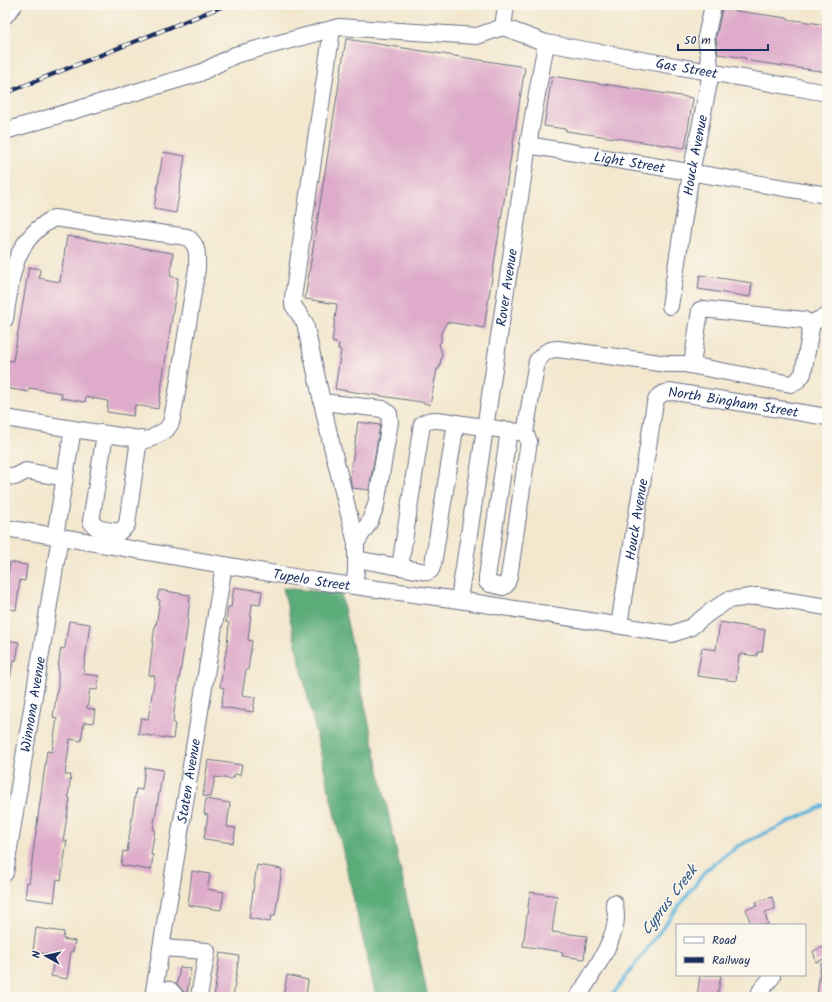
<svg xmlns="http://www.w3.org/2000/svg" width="832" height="1002" font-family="Kalam,sans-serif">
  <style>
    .forest { fill: #5bac79; stroke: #3b6e6c }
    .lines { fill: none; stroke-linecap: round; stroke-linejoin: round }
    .stream { stroke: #5fb4dc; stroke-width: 3.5 }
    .building { fill: #deabca }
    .minor-casing { stroke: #676f85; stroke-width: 18 }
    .minor { stroke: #fff; stroke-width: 16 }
    .rail-casing { stroke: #1b2f5e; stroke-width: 4.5 }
    .rail { stroke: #fbf7ec; stroke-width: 3; stroke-dasharray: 9; stroke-linecap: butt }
    .labels { text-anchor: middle; stroke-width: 3.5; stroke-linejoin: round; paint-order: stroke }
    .street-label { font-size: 14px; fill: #1b2f5e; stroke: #fbf7ec }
    .water-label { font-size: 15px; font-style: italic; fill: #2f5784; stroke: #fbf7ec }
  </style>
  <rect width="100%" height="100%" fill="#fbf7ec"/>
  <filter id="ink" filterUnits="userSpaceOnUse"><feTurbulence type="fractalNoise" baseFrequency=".025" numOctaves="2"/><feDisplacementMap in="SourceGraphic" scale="8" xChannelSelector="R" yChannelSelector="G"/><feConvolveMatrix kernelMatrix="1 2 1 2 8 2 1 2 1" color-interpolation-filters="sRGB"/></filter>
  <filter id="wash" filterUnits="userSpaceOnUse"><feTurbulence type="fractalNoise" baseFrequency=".012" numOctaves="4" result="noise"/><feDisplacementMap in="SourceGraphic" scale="16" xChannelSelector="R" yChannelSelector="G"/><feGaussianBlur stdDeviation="0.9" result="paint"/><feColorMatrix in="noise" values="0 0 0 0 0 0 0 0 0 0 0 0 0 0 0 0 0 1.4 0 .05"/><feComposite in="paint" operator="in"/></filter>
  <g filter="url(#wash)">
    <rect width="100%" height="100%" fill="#f3e7ce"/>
    <!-- forest -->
    <path class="forest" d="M283,588L341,594L428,997H376Z"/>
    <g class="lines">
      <!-- stream -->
      <path class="stream" d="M611,997L706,870L738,846L827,804"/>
    </g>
    <g id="blocks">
      <!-- building -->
      <g class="building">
        <path d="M722,9L787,18V19L827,25V72L756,62L745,60L746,58L718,54L716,37Z"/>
        <path d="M346,39L525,67L484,328L447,322L441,333V342L439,344L442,354L439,369H437L430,405L421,402L335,389L341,350L338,349L339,344L332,342L337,304L305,299Z"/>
        <path d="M552,76L693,98L685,148L566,131V129L544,126Z"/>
        <path d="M163,152L185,156L176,213L154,209Z"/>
        <path d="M67,236L173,253L170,276L178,278L158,409L135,405L133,416L107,412L108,401L86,397L85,402L61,398L62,393L29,388L28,392L5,388V370L7,360L13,361L29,267L40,269L39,278L60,282Z"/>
        <path d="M700,275L752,283L750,297L698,289Z"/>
        <path d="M358,422L380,425L369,490L352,488L350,478Z"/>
        <path d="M10,562L27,565L25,581L20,580L16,610L5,608V596Z"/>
        <path d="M234,587L262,591L260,605L252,604L248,640L252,641L248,670H246L242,695L255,697L253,712L221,707L224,688L220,687L227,646L229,623L226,622L228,607H231Z"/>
        <path d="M159,590L190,595L187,629L174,712L173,723H175L173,739L138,734L141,718L148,719L155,676L149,675L155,624L156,625L160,600L157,599Z"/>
        <path d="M69,621L90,624L83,674L99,676L97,690L90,689L87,708L95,710L93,723L84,722L81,741L70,739L65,775H71L68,797L70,798L63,841H67L61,880L57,879L54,902L25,898L27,882L29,883L47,751L52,752L57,718L53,717L58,685V667L61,648L64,649L65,647Z"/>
        <path d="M720,622L765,630L762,652H757V656L742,654V655H739L736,681L697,676L702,648L716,650Z"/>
        <path d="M5,640L19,642L16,661L13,660L10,678H5Z"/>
        <path d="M208,760L242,765L240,775L234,774V778L232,777V779L215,777L211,797L203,796Z"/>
        <path d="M145,767L163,770L153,829H155L151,855H153L151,870L121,865L123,851L127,852L136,789L142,790Z"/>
        <path d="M206,799L230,803L227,827L236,828L233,843L204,839L208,815L204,814Z"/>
        <path d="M257,865L282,869L275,916H271L270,922L249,918Z"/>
        <path d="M192,871L210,874L207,889L224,892L221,910L188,905Z"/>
        <path d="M530,892L557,896L552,932L587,936L584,959L562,956L563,952L523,946Z"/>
        <path d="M772,897L775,909L765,912L768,925H751L746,909L757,906L756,902Z"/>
        <path d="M36,928L64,932L63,939L75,941L73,951H71L67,979L51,976L54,958L46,956L47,954L33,952Z"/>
        <path d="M827,946V958L816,962L813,951Z"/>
        <path d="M220,953L239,956L233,997H214Z"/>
        <path d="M821,963H827V996L817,995Z"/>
        <path d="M180,967L191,968L187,993L184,992L177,984Z"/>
        <path d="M287,975L308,980L306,997H283Z"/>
        <path d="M700,975H721L717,997H697Z"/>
      </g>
    </g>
  </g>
  <g filter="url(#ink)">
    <use href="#blocks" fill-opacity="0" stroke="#676f85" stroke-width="1"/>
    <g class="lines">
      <!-- minor casing -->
      <g class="minor-casing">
        <g id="minor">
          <path d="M5,16L14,5"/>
          <path d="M332,29L293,298V305L305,323L329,434L356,543V571L354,586"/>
          <path id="s1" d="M546,43L827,93"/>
          <path d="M5,131L200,73L235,55L339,27L477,36L503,27"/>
          <path id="s2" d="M528,145L827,195"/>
          <path id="s3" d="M670,306L691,173L711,73L706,37L713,5"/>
          <path d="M5,319C12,276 12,241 54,218L187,237C199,246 197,254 197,268L176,398L171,423L166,430L152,438L146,440L73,429"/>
          <path d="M809,324L827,316"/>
          <path d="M322,402L383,409L389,414L390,422L376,505L370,521L356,543"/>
          <path d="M5,418L73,429L55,536"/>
          <path d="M509,430L487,577V582L490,584L503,587L506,585L509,577L529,441L525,433"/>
          <path d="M105,434L91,521C95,531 109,530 119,532L125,527L127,524L139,439"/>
          <path d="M5,475L15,477L26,471L65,478"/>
          <path id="s4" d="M5,528L55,536L317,581L459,600L672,634L691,627L710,612L728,600L758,596L827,607"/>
          <path d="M356,559L427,572L431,570L433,564L456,423L525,433L537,361C544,353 548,349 558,349L667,364H684L791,384L796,382L803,374L811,328L809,324L804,320L703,309L700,310L692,365"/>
          <path d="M400,567L422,424C432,417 444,421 456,423"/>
          <path id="s5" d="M459,600L528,145L546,43L503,27L506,5"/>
          <path id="s6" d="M619,625L655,403C658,393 665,392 675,392L827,417"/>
          <path id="s7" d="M5,873L60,537"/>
          <path d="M161,948L207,951L199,997"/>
          <path d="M155,989L170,990L176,997"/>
          <path id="s8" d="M153,997L224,565"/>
          <path d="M578,997C590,977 617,939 616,916C616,912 615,907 614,903"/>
          <path d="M758,997L761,990L772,977"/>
        </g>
      </g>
      <!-- minor -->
      <use href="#minor" class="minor"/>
      <!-- rail casing -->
      <g class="rail-casing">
        <path id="rail" d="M6,93L226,5"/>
      </g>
      <!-- rail -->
      <use href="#rail" class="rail"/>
    </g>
  </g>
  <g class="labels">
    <!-- street labels -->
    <g class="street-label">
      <text dy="5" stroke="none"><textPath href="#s1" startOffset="143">Gas Street</textPath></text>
      <text dy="5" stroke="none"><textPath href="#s3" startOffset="153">Houck Avenue</textPath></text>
      <text dy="5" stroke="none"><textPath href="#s2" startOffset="103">Light Street</textPath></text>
      <text dy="5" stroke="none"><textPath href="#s5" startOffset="316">Rover Avenue</textPath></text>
      <text dy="5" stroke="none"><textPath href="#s6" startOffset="309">North Bingham Street</textPath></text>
      <text dy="5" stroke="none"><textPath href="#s6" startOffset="107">Houck Avenue</textPath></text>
      <text dy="5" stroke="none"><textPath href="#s4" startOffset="311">Tupelo Street</textPath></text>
      <text dy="5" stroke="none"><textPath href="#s7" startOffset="171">Winnona Avenue</textPath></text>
      <text dy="5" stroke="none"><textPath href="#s8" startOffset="219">Staten Avenue</textPath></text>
    </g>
    <!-- water labels -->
    <g class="water-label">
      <text transform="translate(669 900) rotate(-53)" y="5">Cyprus Creek</text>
    </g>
  </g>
  <!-- margin -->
  <rect width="832" height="1002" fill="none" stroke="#fbf7ec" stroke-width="20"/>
  <!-- legend -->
  <rect x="676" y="924" width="130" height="52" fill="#fbf7ec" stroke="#a1a7b3"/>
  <rect x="684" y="937" width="20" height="6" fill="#ffffff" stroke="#a1a7b3"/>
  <text x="712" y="944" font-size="12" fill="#1b2f5e">Road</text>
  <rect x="684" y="957" width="20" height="6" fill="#1b2f5e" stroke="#a1a7b3"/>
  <text x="712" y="964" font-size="12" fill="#1b2f5e">Railway</text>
  <!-- north arrow -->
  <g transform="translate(46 956) rotate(278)" stroke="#fbf7ec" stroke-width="3" paint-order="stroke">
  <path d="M0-3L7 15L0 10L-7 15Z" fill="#1b2f5e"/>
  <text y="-6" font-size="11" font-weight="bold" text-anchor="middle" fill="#1b2f5e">N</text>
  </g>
  <!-- scale -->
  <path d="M678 44v6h90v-6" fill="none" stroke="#1b2f5e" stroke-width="2"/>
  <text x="684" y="44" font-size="12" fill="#1b2f5e" stroke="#fbf7ec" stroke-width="3" paint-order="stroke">50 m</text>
</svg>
